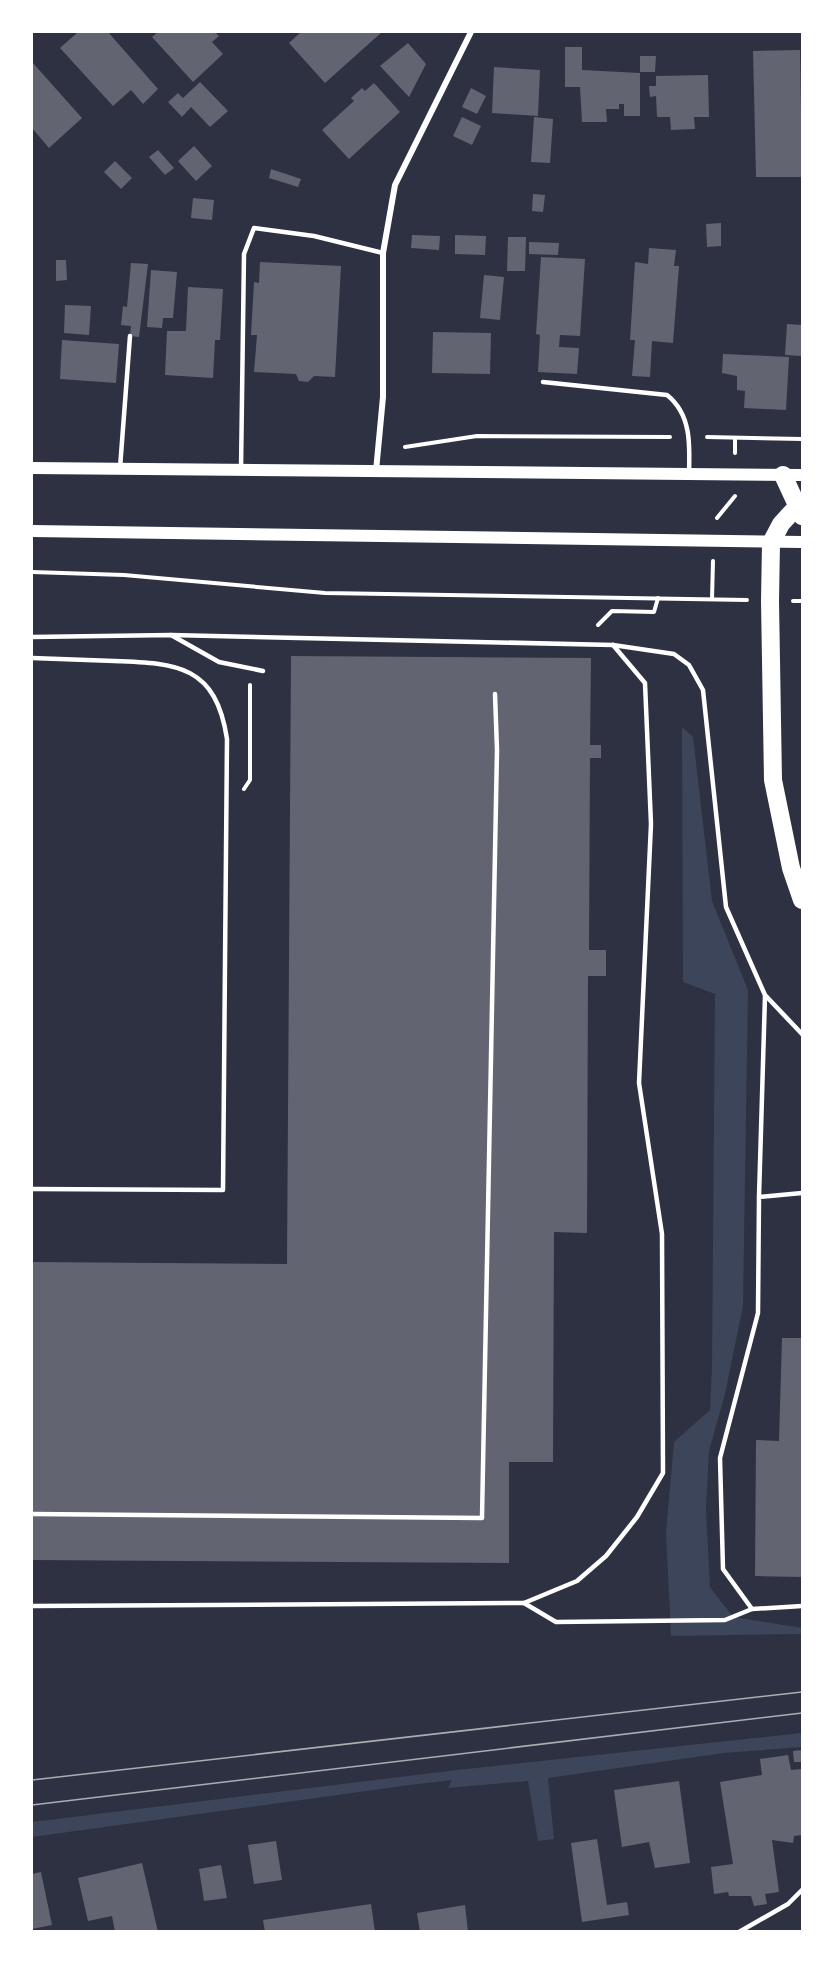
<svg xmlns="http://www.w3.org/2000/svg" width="834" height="1963" font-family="Bitter,serif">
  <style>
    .green { fill: #3c4559 }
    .building { fill: #626471 }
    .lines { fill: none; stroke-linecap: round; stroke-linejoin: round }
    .path { stroke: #fff; stroke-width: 4 }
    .service { stroke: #fff; stroke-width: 4.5 }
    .minor { stroke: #fff; stroke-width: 6 }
    .secondary { stroke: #fff; stroke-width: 12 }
    .motorway { stroke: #fff; stroke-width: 18 }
    .tram { stroke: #abadb3; stroke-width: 1.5 }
  </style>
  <rect width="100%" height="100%" fill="#2d3142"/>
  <!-- green -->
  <g class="green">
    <path d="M682,727L693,737L712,901L748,990L743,1306L725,1394L709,1451L706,1509L710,1587L733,1617L802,1628V1634L671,1636L666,1533L674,1442L710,1410L712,1366L715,994L683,982Z"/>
    <path d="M802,1733V1747L724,1753L548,1778L554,1839L538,1841L528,1781L448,1788L452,1780L410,1785L32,1837V1822L457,1770Z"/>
  </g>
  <!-- building -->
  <g class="building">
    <path d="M78,32H108L158,89L143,104L131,90L113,106L60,48Z"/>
    <path d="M158,32H215L219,36L212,42L223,54L193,82L152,37Z"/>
    <path d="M301,32H382L325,83L289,43Z"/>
    <path d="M408,43L426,64L409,97L380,66Z"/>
    <path d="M565,47H582V70L640,73V116H624V104H619V109H606L607,122H582L580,87H565Z"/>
    <path d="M800,50L802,177H756L753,51Z"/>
    <path d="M640,56H656L655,72H640Z"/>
    <path d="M32,62L82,118L49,148L32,128Z"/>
    <path d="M494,67L540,70L538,116L492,113Z"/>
    <path d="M708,75L709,117H694L695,129L671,130L670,117H657L656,96L650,97L649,86H656V76Z"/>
    <path d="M200,82L228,111L210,127L191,107L182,117L168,102L178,93L183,98Z"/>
    <path d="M374,83L400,112L349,159L322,130L354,101L351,98L362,88L365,91Z"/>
    <path d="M471,88L486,96L477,114L462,107Z"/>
    <path d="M462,117L481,126L472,145L453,136Z"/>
    <path d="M534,117L553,119L550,163L531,162Z"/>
    <path d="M194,146L212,166L196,181L178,161Z"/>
    <path d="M158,150L174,168L165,175L149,157Z"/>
    <path d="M115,161L132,178L121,189L104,172Z"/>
    <path d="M271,169L301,179L298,187L269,178Z"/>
    <path d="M533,194L545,195L543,212L532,211Z"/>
    <path d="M193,198L214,200L212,220L191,218Z"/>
    <path d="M721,223V246L707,247L706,224Z"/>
    <path d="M412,235L440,236L439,250L411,248Z"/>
    <path d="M455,235L486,236L485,255L455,254Z"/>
    <path d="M508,237H526L525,271H507Z"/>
    <path d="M529,242L559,243L558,255L529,254Z"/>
    <path d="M649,248L676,250L674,266H679L673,343L652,341L650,377L632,376L635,340H630L635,262L648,264Z"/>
    <path d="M541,257L585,259L580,336L560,335L559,347L579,348L577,374L538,372L540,335L536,334Z"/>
    <path d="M56,260H66L67,280L56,281Z"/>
    <path d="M260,262L341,266L335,377L314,376L308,382L299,381L296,374L254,372L257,335H251L254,282L259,283Z"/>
    <path d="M131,263L148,264L139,337L130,336L131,326L121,325L123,306L127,307Z"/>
    <path d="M151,270L177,272L173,318H163L162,328L147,327Z"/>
    <path d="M484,275L504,277L500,320L480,318Z"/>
    <path d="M188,287L223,289L220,340H215L213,378L165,375L167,331H186Z"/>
    <path d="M65,305L91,306L89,335L64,333Z"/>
    <path d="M787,324L802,325V356L785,355Z"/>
    <path d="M433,332L491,333L490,374L432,373Z"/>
    <path d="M62,340L119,344L116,383L60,379Z"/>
    <path d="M723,354L789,357L786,410L744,408L745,391L737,390V376L722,373Z"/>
    <path d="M291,656L591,658L590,745H601V758H590L589,950H606V976H588L587,1233L554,1232L553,1462H509V1563L32,1560V1262L287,1264Z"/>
    <path d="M782,1338H802V1577L755,1576L756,1440L779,1441Z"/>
    <path d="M802,1750V1762H794L793,1751Z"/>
    <path d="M788,1755L791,1770L802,1769V1835L794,1836L793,1843L772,1840L779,1892L765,1894L767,1904L754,1906L751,1896H729L728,1892L714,1894L711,1867L733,1864L720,1782L762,1775L760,1759Z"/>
    <path d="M679,1781L690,1863L655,1868L649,1842L622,1847L614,1790Z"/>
    <path d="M597,1839L607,1905L627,1902L629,1915L582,1922L571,1843Z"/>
    <path d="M276,1841L282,1880L254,1884L248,1845Z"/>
    <path d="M142,1863L158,1932H115L112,1916L88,1921L78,1878Z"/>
    <path d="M221,1865L227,1898L204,1901L199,1869Z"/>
    <path d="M41,1872L52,1925L32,1929V1874Z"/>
    <path d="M371,1904L375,1932H265L263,1920Z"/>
    <path d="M465,1905L468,1932H420L417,1913Z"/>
  </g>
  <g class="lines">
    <!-- path -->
    <g class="path">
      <path d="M707,437L802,439"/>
      <path d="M735,438V453"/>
      <path d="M405,447L477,436L670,437"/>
      <path d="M717,518L735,496"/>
      <path d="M32,572L124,575L325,593L747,600"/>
      <path d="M712,599L713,561"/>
      <path d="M793,601H802"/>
      <path d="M598,625L612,611L654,612L658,598"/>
      <path d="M244,789L250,780V685"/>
    </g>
    <!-- service -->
    <g class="service">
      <path d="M543,382L667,395C691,414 690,444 689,473"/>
      <path d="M120,468L130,336"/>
      <path d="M241,469L244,254L254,228L314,236L383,253"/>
      <path d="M171,635L219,662L263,671"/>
      <path d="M32,637L171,635L613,645L674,654L689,665L703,690L726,907L765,995L802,1034"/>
      <path d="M32,658C59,659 87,660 114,661C178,663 216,666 227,739L223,1190L32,1189"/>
      <path d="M802,1193L759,1197L758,1313L720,1458L723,1569L752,1609L802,1606"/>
      <path d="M759,1197L765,996"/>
      <path d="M32,1514L482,1518L497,750L495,694"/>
      <path d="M524,1603L556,1622L725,1620L752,1609"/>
      <path d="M32,1606L524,1603L577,1581L606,1556L637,1517L663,1473L662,1234L639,1083L651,824L645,683L613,645"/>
      <path d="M739,1932L788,1904L802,1890"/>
    </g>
    <!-- minor -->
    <path class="minor" d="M376,471L383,397V253L395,185L471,32"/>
    <!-- secondary -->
    <g class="secondary">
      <path d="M32,468L802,475"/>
      <path d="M32,531L802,542"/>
    </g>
    <!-- motorway -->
    <g class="motorway">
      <path d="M783,475L802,516"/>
      <path d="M802,507L792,512L781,524L771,543L770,601L773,780L791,868L802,900"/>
    </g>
    <!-- tram -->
    <g class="tram">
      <path d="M32,1780L802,1692"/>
      <path d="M32,1805L802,1713"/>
    </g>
  </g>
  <!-- border -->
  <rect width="834" height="1963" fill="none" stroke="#ffffff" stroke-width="66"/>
</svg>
